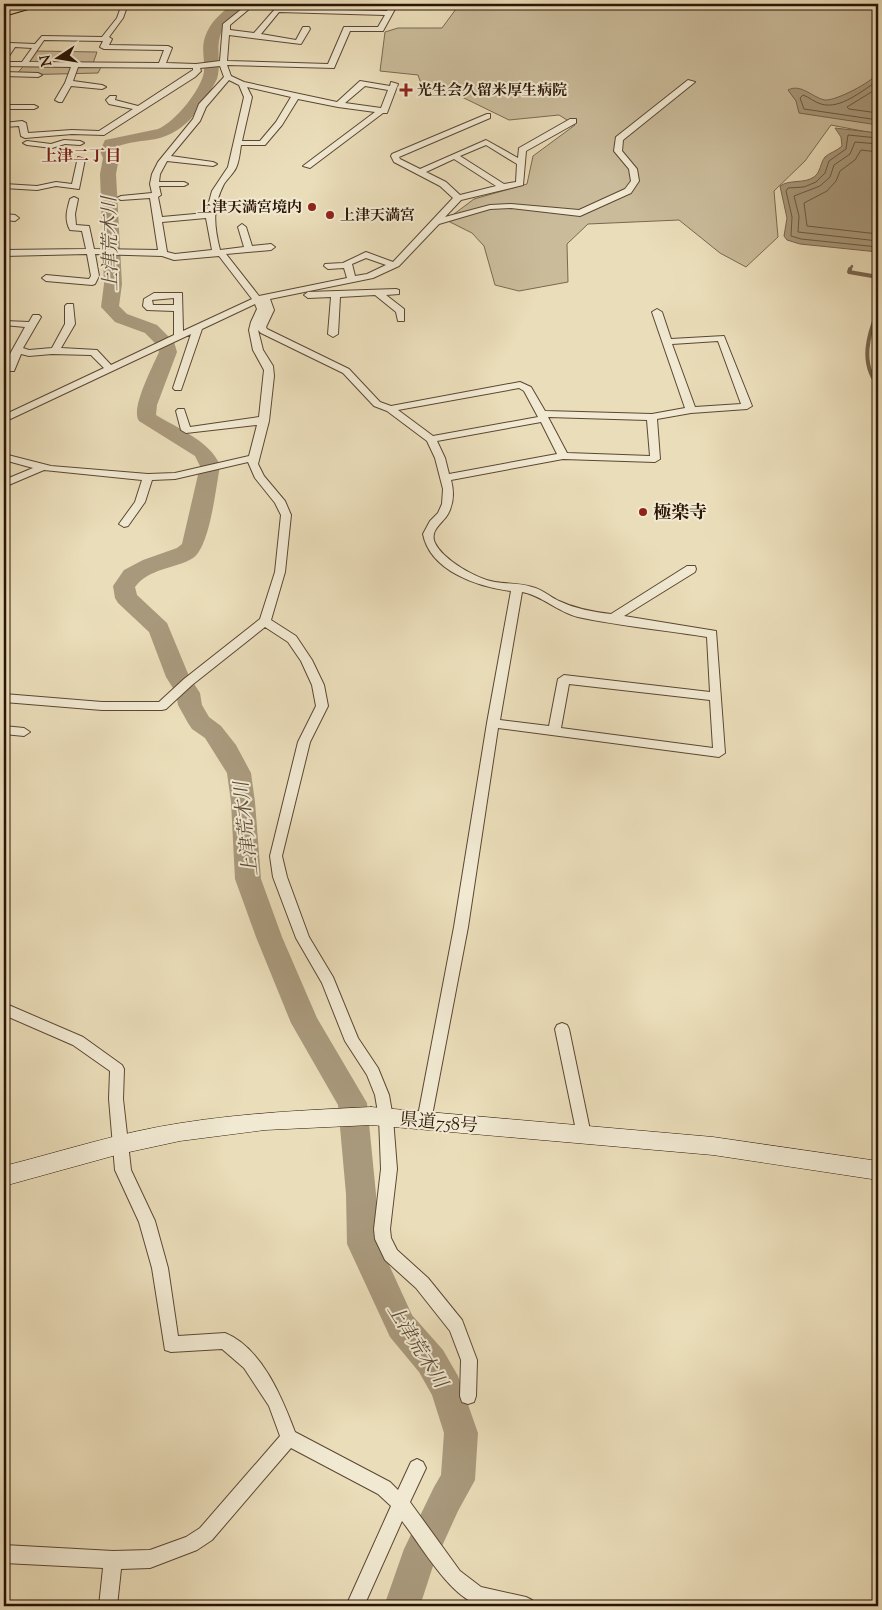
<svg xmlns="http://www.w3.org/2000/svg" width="882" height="1610" font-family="'Sorts Mill Goudy','Noto Serif JP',serif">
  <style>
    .green { fill: #cabb9a; stroke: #7a6850 }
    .water { fill: #a9997c; stroke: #77644c }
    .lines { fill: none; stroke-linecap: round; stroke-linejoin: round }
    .shore { stroke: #6a5740; stroke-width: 1 }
    .stream-far1 { stroke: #77644c; stroke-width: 2.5 }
    .stream { stroke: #77644c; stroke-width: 4 }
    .river { fill: #a9997c; fill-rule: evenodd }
    .street-casing { stroke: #5b4732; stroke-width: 2 }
    .secondary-casing { stroke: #2b1505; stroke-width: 1 }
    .highway-casing { stroke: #2b1505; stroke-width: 2 }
    .street { fill: #f1e9d2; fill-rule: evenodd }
    .secondary { fill: #f1e9d2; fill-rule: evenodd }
    .highway { fill: #eaddb9; fill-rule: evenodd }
    .poi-dot { fill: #8f2418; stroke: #f1e9d2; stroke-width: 2 }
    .labels { text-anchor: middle; stroke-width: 4; stroke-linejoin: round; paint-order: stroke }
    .far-poi-label { font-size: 15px; font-weight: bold; fill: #2b1505; stroke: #f1e9d2; text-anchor: start }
    .far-neighbourhood-label { font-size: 16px; font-weight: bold; fill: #7a1f14; stroke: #f1e9d2 }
    .poi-label { font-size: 18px; font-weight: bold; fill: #2b1505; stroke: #f1e9d2; text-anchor: start }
    .street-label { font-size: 18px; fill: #2b1505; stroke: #f1e9d2 }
    .water-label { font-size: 19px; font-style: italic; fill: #5d4a35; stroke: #f1e9d2 }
  </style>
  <rect width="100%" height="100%" fill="#eaddb9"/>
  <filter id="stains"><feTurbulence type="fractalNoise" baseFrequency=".004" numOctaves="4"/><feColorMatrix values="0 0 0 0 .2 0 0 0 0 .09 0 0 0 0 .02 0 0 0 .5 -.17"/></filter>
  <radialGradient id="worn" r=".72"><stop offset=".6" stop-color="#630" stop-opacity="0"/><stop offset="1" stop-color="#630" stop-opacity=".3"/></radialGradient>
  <!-- green -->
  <g class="green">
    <path d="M480,4H592L604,5L878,4V134L831,125L805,161L774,191L778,237L746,267L720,253L679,220L588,224L567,244L568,282L519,291L495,285L484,246L472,233L446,220L474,199L527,184L533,156L575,125L559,115L509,120L464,98L423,89L418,75L380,71L385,32L398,28H442L456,9Z"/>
    <path d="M36,51L97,52L92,66L101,67L98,73L16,75Z"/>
  </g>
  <!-- water -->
  <g class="water">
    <path d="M878,73V125L799,113L796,101L788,90C801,83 813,98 825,100C836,101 872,82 878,73Z"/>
    <path d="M835,128L878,133V252L800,244L787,240L784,236L787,218L780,186C790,179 804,184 814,177C821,172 820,163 825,157C829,153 837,151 842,146L841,137Z"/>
  </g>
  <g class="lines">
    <!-- shore -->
    <g class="shore">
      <path d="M878,81C862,90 841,110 821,104C814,102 809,97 803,95L800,98L804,109L878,120"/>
      <path d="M878,88L847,107L849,109L878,113"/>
      <path d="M878,138L848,135L846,149L829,161L825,173L816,182L804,187L788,188L786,191L792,217L791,236L801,239L878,247"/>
      <path d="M878,144L855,142L850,154L834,165L830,177L820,186L794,196L799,216L798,232L878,241"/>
      <path d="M878,152L861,150L855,160L840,171L836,181L827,191L804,203L807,226L878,234"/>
    </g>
    <!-- stream-far1 -->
    <path class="stream-far1" d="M850,270L852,266"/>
    <!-- stream -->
    <g class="stream">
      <path d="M850,269L849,272L878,277"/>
      <path d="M878,311C868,335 860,363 878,385"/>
    </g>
    <!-- river -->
    <path class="river" d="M233,4H248C241,13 229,18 223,29C214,45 222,62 217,79C203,106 187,132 156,139C143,141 130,142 118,146L116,151L119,158L116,174L122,284L119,306L127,314L157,325L174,342L177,352L157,405L156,415C177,428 212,442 220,466C216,486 210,547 193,558C175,569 149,568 135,587L137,595L167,623L189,676L200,693L202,705L209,717L221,726L236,745L251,773L255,802L261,879L282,937L317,1018L367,1103L376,1194L379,1243L412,1315L443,1350L458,1376L478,1433L475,1480L458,1511L433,1566L420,1606H384L404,1549L434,1487L441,1475L444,1433L432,1395L419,1372L390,1337L347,1244L346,1194L338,1105L291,1023L256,937L235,879L231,802L227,773L205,738L192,729L188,723L178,705L176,693L166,677L149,632L118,603L115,598L113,586L124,570L143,560L177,548L182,544L200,466L195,456L139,421C130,409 153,366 159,352L156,344L145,333L115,322L101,307L104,284L100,174L103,158L100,151L105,140L158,129C175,122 201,90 204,72C205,60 201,48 205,37C210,22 221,13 233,4Z"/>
    <!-- street casing -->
    <g class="street-casing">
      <g id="street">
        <path d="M122,4H128L123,18L109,37L112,39L109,45L168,46L172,48L166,63L196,64L220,61L223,24L248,4H255L230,25V30L254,33L275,9L291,10L299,4L302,6L300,9L387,11L389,4H473L457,8L395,9L383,31H350L334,68L227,65L231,76L244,82L337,102L360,81L390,86L391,82L398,84L387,113H383L310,168L303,166L375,112L338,107L298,99L282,125L265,145H241C240,152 239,162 236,168C233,174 227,179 224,184C212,207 214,226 220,250L244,247L238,227L242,224L246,227L252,246L271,244L275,247L271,250L226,254L259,296L347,278L344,268L328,269L324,266L325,264L343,263L366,252L393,262L453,198L440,186L394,162L391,156L392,154L487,114H490V118L399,157L400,159L420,169L486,140L518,158L519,148L570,119H576V123L526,151L523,185L461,200L445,217L490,205L511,204L579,210L625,189L631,181L629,169L614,151L616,137L688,80L695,82L623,140L622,151L637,169L639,181L631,193L580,216L511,208L490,209L439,224L399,266L373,278L270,299L274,310L266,327L267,329L349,369L380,402L391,406L520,382L531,387L545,411L652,414L685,408L652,312L657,309L662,312L671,339L724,336L752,406L747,409L691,413L657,419L660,459L655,462L563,459L451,480C454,491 454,503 448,514C443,523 429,530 435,543C443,560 477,579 495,582C508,584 520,583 532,587C542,589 550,597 559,601C576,609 593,612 611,614L687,566H695L696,569L695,572L624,616L716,631L725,753L719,757L498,728L468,927L431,1121L429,1126L424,1128L419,1126L417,1121L454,927L487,723L511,591C478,587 430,571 423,534L430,521L438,513L442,504L443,489L435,458L427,441L387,411L374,406L343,373L261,333L258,330L263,350L273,366L274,376L269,421L258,464L264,476L285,501L291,515L285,572L271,620L296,636L312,660L324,685L328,706L310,742L282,856L287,877L309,937L333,977L358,1038L378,1068L389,1095L393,1118L397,1169L390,1229L391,1238L397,1250L428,1278L462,1320L477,1360L476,1396L474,1402L468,1404L462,1402L460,1396L461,1360L450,1331L416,1288L385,1260L375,1239L374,1229L381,1169L379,1118L375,1095L367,1075L345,1041L322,983L296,938L273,877L270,856L298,742L316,706L312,685L301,661L288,642L265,627L192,685L166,709L162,710H102L4,702V694L102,702H159L184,679L260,619L275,572L281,515L275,503L255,478L248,462L175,479L152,480L145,502L128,526L124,527L119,524L135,502L142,480L44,470L4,487V480L33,468L4,460V454L51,466L148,474L175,473L249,456L257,425L186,433L181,430L176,411L178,409H184L190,427L259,417L264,370L253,350L249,330L251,322L257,309L255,304L202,329L181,390H175L173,388L191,334L4,422V415L104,368L91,355L52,354L29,356L21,354L14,371H8L6,369L10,354L25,327L4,325V321L29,322L33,315H39L41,317L23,348L29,350L52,348L65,324V306L67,304H73L75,324L61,348L97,350L111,365L174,335V311L147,310L143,306L144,299L154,293H182L183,331L252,299L219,256L174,260L162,256L95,254L99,276L95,284L92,285L46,281L42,278L46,275L89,279L91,276L87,254L4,256V250L86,249L82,231L70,230C64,219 67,210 70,199L74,197L78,199L75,214L76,225L89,226L94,249L158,250L150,198L121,200L117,198L121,196L152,193L150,184L152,174L158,162L193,119L199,104L224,77L220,66L200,68L201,71L195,77L104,135L72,134L25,138L21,136L19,126L4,127V123L22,121L26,123L28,133L72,130L99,131L133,109L109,104L106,100L110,96H116L115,100L138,106L193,70V68L78,67L73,81L102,85L106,87L102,89L71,86L62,102H59L55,100L65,83L71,67L4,66V62H22L32,48L15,47L7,59H4V52L10,43L35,44L42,36L102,37L117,18ZM279,12L385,15L378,27H344L328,64L227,61L229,35L301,44L310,29L309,27H303L296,40L261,34ZM44,40L103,41L100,47L104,49L164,50L159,63L29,62ZM229,80L239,85L244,97L228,167L212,191L206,213L162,217L158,197L161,195L159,186H184L188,184L184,182H159L160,174L167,161L213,166L217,164L213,162L171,156L200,121L206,107ZM365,86L388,90L381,108L345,103ZM247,87L291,97L276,122L260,141H242L252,97ZM486,145L517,164L516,182L504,184L460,156ZM454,159L496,186L460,195L446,182L426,172ZM206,218L212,250L175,254L167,252L162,222ZM366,258L386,265L367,274L355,276L352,264ZM174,298V305H153L152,300ZM718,341L741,404L695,407L672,344ZM519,388L524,391L538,417L433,436L398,410ZM548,417L647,420L650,456L567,453ZM541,422L557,454L449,474L445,458L437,441ZM522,592C541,595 558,612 578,617C620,626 664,630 707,637L710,692L564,675L558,679L549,726L500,720ZM569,684L710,700L713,748L561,728Z"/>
        <path d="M161,4H167L163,8L160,6Z"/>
        <path d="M4,72L38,73L42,75L38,77L4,76Z"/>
        <path d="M4,105H34L38,107L34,109H4Z"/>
        <path d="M64,140L80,141L84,143L80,145L65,144L52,148L27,145L23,143L27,141L51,144Z"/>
        <path d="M78,157L85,159L79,189L56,186L37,190L4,188V184L37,186L56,182L72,184Z"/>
        <path d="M4,214L15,215L19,218L15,221L4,220Z"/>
        <path d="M396,289L399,290V294L386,295L404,309V321H398L396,312L375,295L340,297L338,334L333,337L328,334L331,297L308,298L304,295L308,292Z"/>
        <path d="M4,726L24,728L30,732L24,736L4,734Z"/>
        <path d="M4,1003L83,1037L122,1065L124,1069L123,1099L131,1170L155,1221L168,1268L178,1336L225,1333C262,1348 282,1398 295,1432L390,1482L398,1490L411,1462L417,1459L423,1462L426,1468L410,1502L460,1571L481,1587L526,1597L532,1600L535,1606C517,1606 494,1610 477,1604C449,1595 420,1544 402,1521L364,1606H346L391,1506L378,1494L291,1448L212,1540L197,1550L150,1568L121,1569L117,1606H99L103,1568L4,1563V1545L113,1551L150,1550L186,1537L200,1528L280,1436L269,1406L244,1368L222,1349L171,1352L165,1350L152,1268L139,1222L115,1170L109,1099L110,1071L73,1045L4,1015Z"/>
        <path d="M562,1023L567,1025L569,1029L591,1135L589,1140L584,1142L579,1140L577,1135L555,1029L557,1025Z"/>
      </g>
    </g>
    <!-- secondary casing -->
    <g class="secondary-casing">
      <path id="secondary" d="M371,1107L713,1137L878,1161V1180L713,1155L371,1125L265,1130L180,1141L120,1154L4,1186V1166C63,1151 121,1132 181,1123C244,1113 307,1110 371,1107Z"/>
    </g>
    <!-- highway casing -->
    <g class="highway-casing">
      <path id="highway" d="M19,4H37L35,7L4,16V8Z"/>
    </g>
    <!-- street -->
    <use href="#street" class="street"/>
    <!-- secondary -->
    <use href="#secondary" class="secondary"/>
    <!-- highway -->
    <use href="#highway" class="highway"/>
  </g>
  <!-- markers -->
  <g class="poi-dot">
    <path d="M403.5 82.5h5v5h5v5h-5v5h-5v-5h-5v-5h5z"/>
    <circle cx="312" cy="207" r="5"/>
    <circle cx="330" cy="215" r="5"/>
    <circle cx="643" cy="512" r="5"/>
  </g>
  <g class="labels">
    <!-- far-poi labels -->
    <g class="far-poi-label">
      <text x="417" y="95">光生会久留米厚生病院</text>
      <text x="302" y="212" text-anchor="end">上津天満宮境内</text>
      <text x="340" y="220">上津天満宮</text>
    </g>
    <!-- far-neighbourhood labels -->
    <g class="far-neighbourhood-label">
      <text x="81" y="161">上津二丁目</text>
    </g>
    <!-- poi labels -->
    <g class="poi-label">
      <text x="653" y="518">極楽寺</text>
    </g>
    <!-- street labels -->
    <g class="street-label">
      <text transform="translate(439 1122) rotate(5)" y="6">県道758号</text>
    </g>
    <!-- water labels -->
    <g class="water-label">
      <text transform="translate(109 244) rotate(-91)" y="7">上津荒木川</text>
      <text transform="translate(245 829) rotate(-96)" y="7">上津荒木川</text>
      <text transform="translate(418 1345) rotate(58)" y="7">上津荒木川</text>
    </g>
  </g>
  <!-- margin -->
  <rect width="882" height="1610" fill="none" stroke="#eaddb9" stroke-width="20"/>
  <rect x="5" y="5" width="872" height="1600" fill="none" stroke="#2b1505" stroke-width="2.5"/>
  <rect x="10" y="10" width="862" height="1590" fill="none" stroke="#2b1505"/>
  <!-- north arrow -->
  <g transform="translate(58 58) rotate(258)" stroke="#f1e9d2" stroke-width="4" paint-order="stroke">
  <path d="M0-4L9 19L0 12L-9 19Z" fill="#2b1505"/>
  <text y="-8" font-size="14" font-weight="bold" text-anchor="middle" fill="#2b1505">N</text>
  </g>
  <rect width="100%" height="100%" filter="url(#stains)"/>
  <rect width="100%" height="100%" fill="url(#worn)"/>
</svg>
